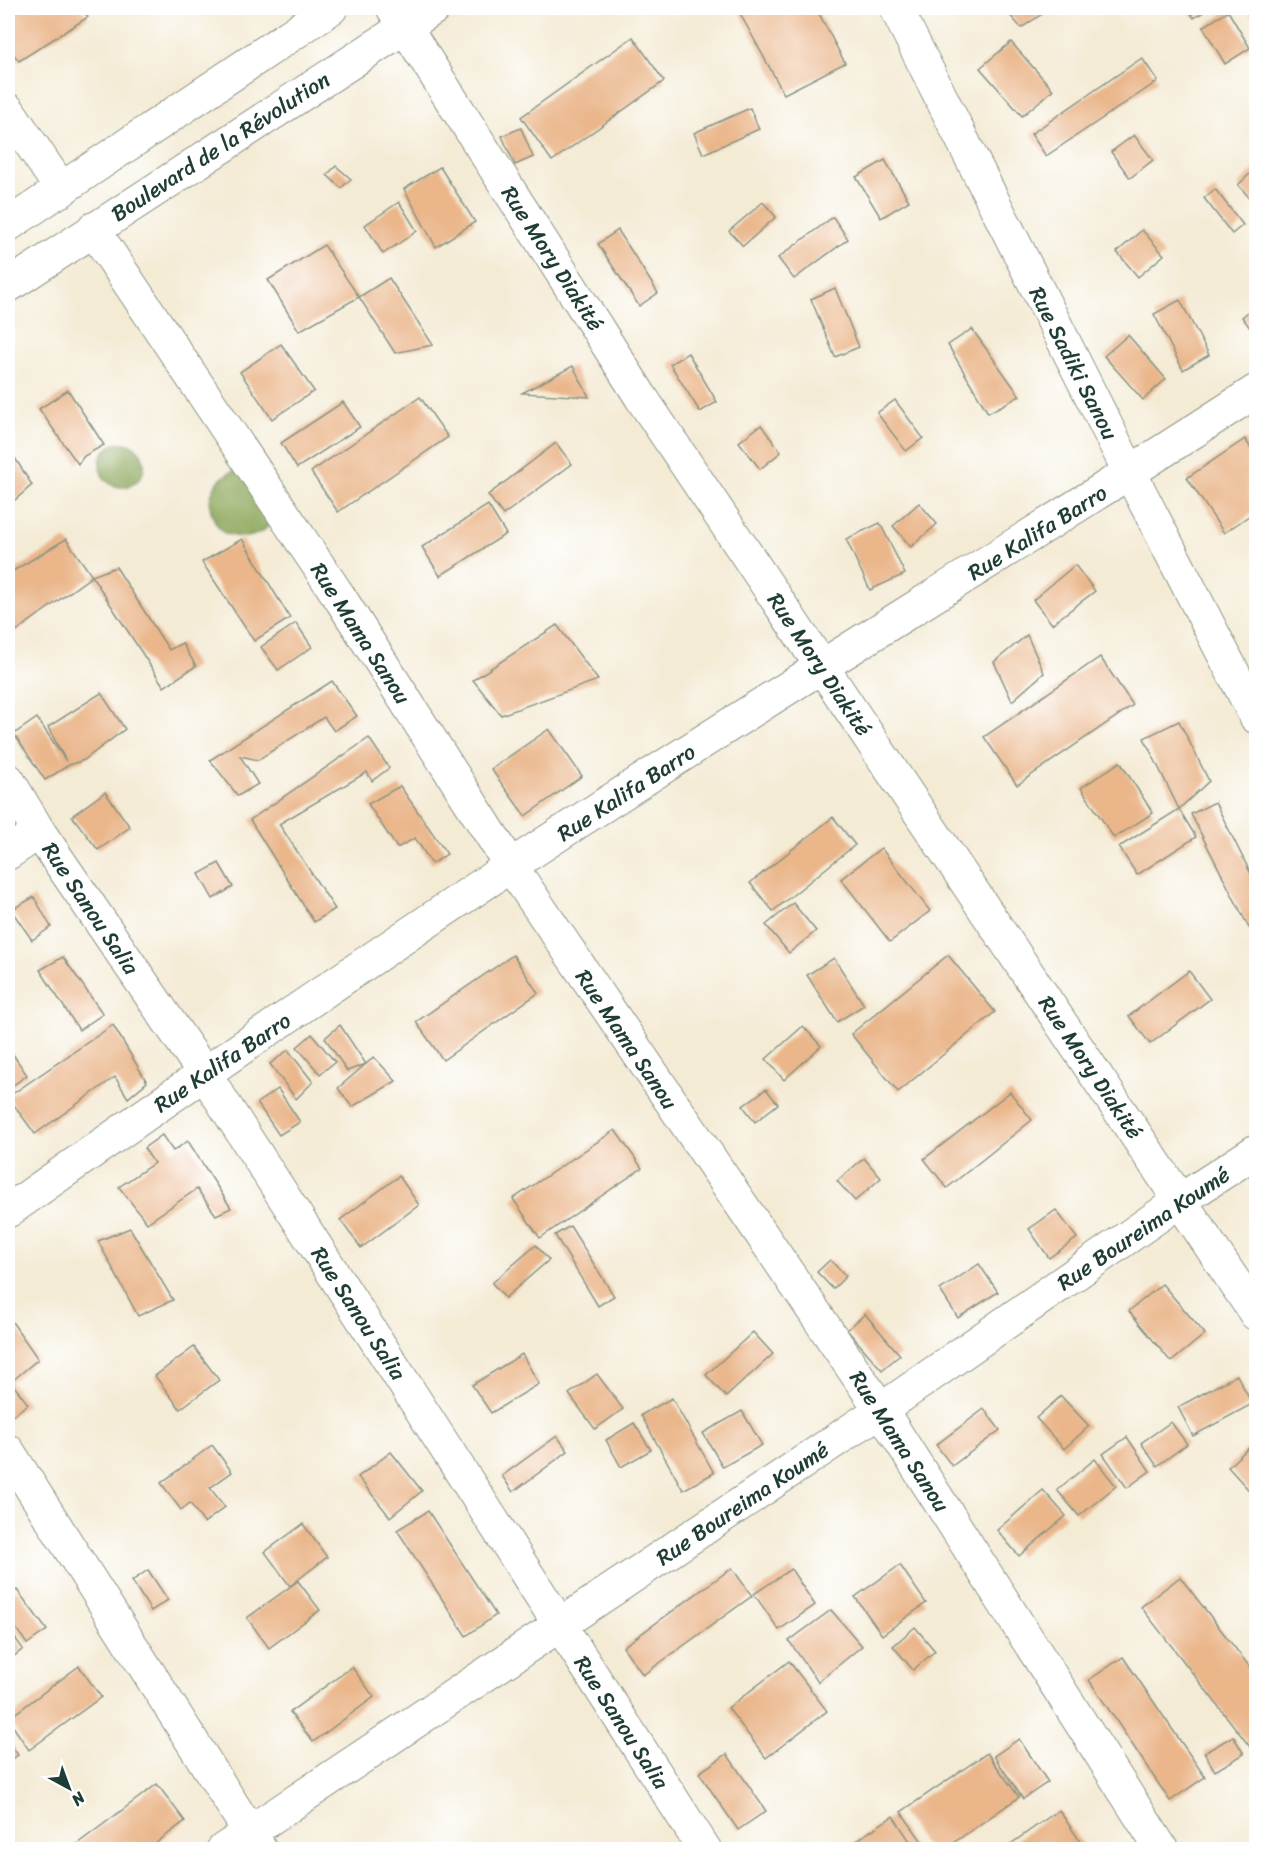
<svg xmlns="http://www.w3.org/2000/svg" width="1264" height="1857" font-family="Sriracha,sans-serif">
  <style>
    .forest { fill: #8ba658; stroke: #557246; stroke-width: 1.5 }
    .building { fill: #eab68a }
    .lines { fill: none; stroke-linecap: round; stroke-linejoin: round }
    .minor-casing { stroke: #8a9484; stroke-width: 35 }
    .primary-casing { stroke: #8a9484; stroke-width: 35 }
    .minor { stroke: #fff; stroke-width: 33 }
    .primary { stroke: #fff; stroke-width: 33 }
    .labels { text-anchor: middle; stroke-width: 5; stroke-linejoin: round; paint-order: stroke }
    .street-label { font-size: 22px; fill: #1f3d34; stroke: #fff }
  </style>
  <rect width="100%" height="100%" fill="#fff"/>
  <filter id="ink" filterUnits="userSpaceOnUse"><feTurbulence type="fractalNoise" baseFrequency=".0167" numOctaves="2"/><feDisplacementMap in="SourceGraphic" scale="12" xChannelSelector="R" yChannelSelector="G"/><feConvolveMatrix kernelMatrix="1 2 1 2 8 2 1 2 1" color-interpolation-filters="sRGB"/></filter>
  <filter id="wash" filterUnits="userSpaceOnUse"><feTurbulence type="fractalNoise" baseFrequency=".008" numOctaves="4" result="noise"/><feDisplacementMap in="SourceGraphic" scale="24" xChannelSelector="R" yChannelSelector="G"/><feGaussianBlur stdDeviation="1.35" result="paint"/><feColorMatrix in="noise" values="0 0 0 0 0 0 0 0 0 0 0 0 0 0 0 0 0 1.4 0 .05"/><feComposite in="paint" operator="in"/></filter>
  <g filter="url(#wash)">
    <rect width="100%" height="100%" fill="#f4ebd5"/>
    <!-- forest -->
    <g class="forest">
      <circle cx="122" cy="465" r="22"/>
      <path d="M240,469L273,520C260,538 243,541 223,532C201,509 208,478 240,469Z"/>
    </g>
    <g id="blocks">
      <!-- building -->
      <g class="building">
        <path d="M8,8H81L88,17L19,61L8,47Z"/>
        <path d="M737,8H816L845,63L784,94Z"/>
        <path d="M1004,8H1051L1021,28Z"/>
        <path d="M1187,8H1210L1194,18Z"/>
        <path d="M1247,8H1256V21L1246,9Z"/>
        <path d="M1228,11L1250,48L1225,64L1203,27Z"/>
        <path d="M633,37L664,81L552,161L521,117Z"/>
        <path d="M1011,42L1053,90L1022,116L980,68Z"/>
        <path d="M1142,58L1158,81L1046,156L1031,134Z"/>
        <path d="M750,108L759,129L703,154L694,133Z"/>
        <path d="M521,128L533,157L515,165L502,136Z"/>
        <path d="M1134,135L1153,160L1130,178L1111,152Z"/>
        <path d="M885,160L909,201L881,218L856,177Z"/>
        <path d="M336,166L351,179L341,188L327,175Z"/>
        <path d="M440,167L475,222L436,247L404,189Z"/>
        <path d="M1256,168V205L1238,185Z"/>
        <path d="M1215,189L1243,225L1232,234L1204,198Z"/>
        <path d="M399,202L417,231L383,254L365,225Z"/>
        <path d="M763,202L776,217L743,246L729,231Z"/>
        <path d="M833,217L848,239L794,279L778,258Z"/>
        <path d="M618,230L658,293L639,306L598,244Z"/>
        <path d="M1142,230L1164,255L1138,277L1117,252Z"/>
        <path d="M324,245L359,297L299,331L268,280Z"/>
        <path d="M389,278L433,345L395,353L359,297Z"/>
        <path d="M835,288L859,347L835,357L811,299Z"/>
        <path d="M1180,300L1209,355L1183,370L1154,314Z"/>
        <path d="M1256,305V336L1242,317Z"/>
        <path d="M972,329L1020,396L988,413L948,345Z"/>
        <path d="M1128,335L1166,379L1143,400L1104,356Z"/>
        <path d="M281,344L314,391L272,419L240,372Z"/>
        <path d="M688,353L717,402L700,412L670,364Z"/>
        <path d="M573,366L589,397L522,393Z"/>
        <path d="M68,390L104,445L84,456L78,464L39,409Z"/>
        <path d="M420,397L448,437L338,512L311,472Z"/>
        <path d="M895,400L923,438L906,451L877,413Z"/>
        <path d="M343,402L360,427L297,468L281,443Z"/>
        <path d="M761,425L781,452L760,469L739,442Z"/>
        <path d="M1245,439L1256,456V511L1224,533L1187,478Z"/>
        <path d="M556,443L572,464L503,515L488,495Z"/>
        <path d="M8,447L32,485L8,506Z"/>
        <path d="M919,503L937,524L911,547L893,526Z"/>
        <path d="M488,505L506,534L440,576L422,547Z"/>
        <path d="M880,523L905,574L870,590L846,539Z"/>
        <path d="M66,539L92,576L8,637V574Z"/>
        <path d="M242,539L290,618L254,641L202,562Z"/>
        <path d="M1075,565L1095,591L1052,624L1033,600Z"/>
        <path d="M116,567L169,650L182,643L196,666L164,687L92,576Z"/>
        <path d="M296,623L312,647L278,670L261,647Z"/>
        <path d="M557,625L598,680L501,715L473,680Z"/>
        <path d="M1027,635L1044,673L1012,701L994,662Z"/>
        <path d="M1100,657L1133,705L1017,785L984,737Z"/>
        <path d="M332,681L357,716L334,731L324,717L258,760L240,756L258,784L238,796L210,760Z"/>
        <path d="M101,693L125,729L84,760L69,765L45,780L14,734L37,718L66,761L48,727Z"/>
        <path d="M1179,721L1209,781L1179,809L1144,738Z"/>
        <path d="M549,729L582,776L525,816L491,769Z"/>
        <path d="M369,738L389,768L372,781L367,772L279,824L335,909L314,922L250,820Z"/>
        <path d="M1120,762L1153,813L1114,838L1081,788Z"/>
        <path d="M400,786L447,854L432,864L415,838L397,848L368,804Z"/>
        <path d="M105,792L130,827L98,850L72,816Z"/>
        <path d="M1215,802L1256,884V924L1249,928L1191,814Z"/>
        <path d="M1179,809L1196,837L1137,875L1119,847Z"/>
        <path d="M833,817L855,845L773,911L750,883Z"/>
        <path d="M881,848L930,911L890,942L841,879Z"/>
        <path d="M219,863L233,887L213,899L199,874Z"/>
        <path d="M34,897L51,927L32,940L11,910Z"/>
        <path d="M793,903L816,931L789,953L766,925Z"/>
        <path d="M513,955L538,993L443,1060L416,1022Z"/>
        <path d="M948,955L995,1012L898,1092L851,1034Z"/>
        <path d="M63,957L103,1014L79,1030L40,970Z"/>
        <path d="M834,958L864,1005L837,1022L807,975Z"/>
        <path d="M1189,971L1210,999L1150,1044L1129,1016Z"/>
        <path d="M113,1025L147,1082L128,1098L115,1077L35,1134L8,1097Z"/>
        <path d="M340,1025L366,1064L347,1071L325,1038Z"/>
        <path d="M803,1026L821,1046L784,1080L766,1059Z"/>
        <path d="M312,1034L335,1062L320,1074L297,1047Z"/>
        <path d="M8,1047L27,1075L8,1089Z"/>
        <path d="M288,1050L313,1082L296,1099L270,1064Z"/>
        <path d="M374,1057L396,1081L352,1107L338,1088Z"/>
        <path d="M278,1089L300,1122L279,1135L257,1103Z"/>
        <path d="M766,1089L778,1104L755,1122L743,1106Z"/>
        <path d="M1010,1092L1032,1120L947,1188L924,1159Z"/>
        <path d="M615,1130L642,1168L540,1238L513,1199Z"/>
        <path d="M162,1135L173,1151L188,1141L231,1208L216,1215L197,1189L147,1223L119,1187L154,1163L144,1148Z"/>
        <path d="M864,1158L881,1178L855,1201L837,1181Z"/>
        <path d="M399,1176L419,1205L361,1248L340,1220Z"/>
        <path d="M1056,1210L1077,1238L1049,1258L1029,1229Z"/>
        <path d="M570,1226L614,1296L598,1306L555,1235Z"/>
        <path d="M130,1228L173,1300L138,1316L98,1241Z"/>
        <path d="M536,1245L549,1260L505,1298L492,1283Z"/>
        <path d="M830,1260L846,1276L833,1289L817,1272Z"/>
        <path d="M979,1264L998,1292L958,1318L940,1290Z"/>
        <path d="M1162,1284L1205,1334L1171,1362L1129,1311Z"/>
        <path d="M865,1314L900,1355L882,1370L847,1330Z"/>
        <path d="M8,1316L38,1359L11,1382L28,1404L8,1419Z"/>
        <path d="M753,1332L773,1354L726,1397L706,1375Z"/>
        <path d="M194,1347L219,1380L180,1409L155,1376Z"/>
        <path d="M522,1354L539,1384L491,1413L472,1385Z"/>
        <path d="M597,1374L623,1409L595,1429L569,1394Z"/>
        <path d="M1237,1375L1252,1404L1193,1436L1178,1407Z"/>
        <path d="M1061,1396L1089,1426L1064,1449L1036,1418Z"/>
        <path d="M672,1398L714,1473L683,1490L641,1415Z"/>
        <path d="M984,1409L1000,1430L952,1466L936,1445Z"/>
        <path d="M742,1411L762,1445L723,1467L703,1433Z"/>
        <path d="M1171,1422L1187,1444L1157,1466L1141,1443Z"/>
        <path d="M634,1423L651,1450L621,1467L606,1440Z"/>
        <path d="M557,1436L568,1451L513,1492L502,1476Z"/>
        <path d="M1127,1437L1150,1471L1127,1488L1103,1454Z"/>
        <path d="M1256,1441V1498L1228,1467Z"/>
        <path d="M212,1445L232,1472L210,1488L225,1507L204,1523L190,1503L181,1510L161,1483Z"/>
        <path d="M391,1452L422,1491L390,1517L358,1477Z"/>
        <path d="M1095,1459L1116,1486L1079,1516L1057,1490Z"/>
        <path d="M1043,1490L1066,1516L1019,1556L997,1530Z"/>
        <path d="M428,1511L496,1615L466,1636L397,1530Z"/>
        <path d="M303,1524L327,1557L290,1586L265,1552Z"/>
        <path d="M900,1565L926,1603L882,1635L855,1597Z"/>
        <path d="M732,1568L752,1596L643,1675L623,1647Z"/>
        <path d="M791,1569L815,1605L779,1630L754,1594Z"/>
        <path d="M148,1570L168,1600L151,1611L132,1581Z"/>
        <path d="M1180,1577L1256,1675V1749L1254,1752L1141,1607Z"/>
        <path d="M298,1581L320,1610L269,1648L247,1618Z"/>
        <path d="M17,1590L47,1630L27,1644L8,1617V1597Z"/>
        <path d="M831,1610L862,1646L818,1682L789,1641Z"/>
        <path d="M915,1627L935,1651L913,1670L893,1646Z"/>
        <path d="M8,1628L23,1649L8,1661Z"/>
        <path d="M1123,1657L1205,1777L1170,1801L1089,1680Z"/>
        <path d="M789,1661L827,1711L766,1758L728,1708Z"/>
        <path d="M79,1666L101,1697L29,1750L8,1719Z"/>
        <path d="M352,1667L374,1697L313,1742L290,1712Z"/>
        <path d="M1233,1736L1244,1754L1215,1771L1204,1753Z"/>
        <path d="M1019,1739L1048,1782L1023,1799L994,1756Z"/>
        <path d="M8,1741L18,1755L8,1762Z"/>
        <path d="M987,1753L1019,1797L943,1850H928L901,1812Z"/>
        <path d="M727,1754L766,1811L738,1830L699,1773Z"/>
        <path d="M157,1784L185,1821L147,1850H69Z"/>
        <path d="M1059,1810L1086,1850H1002Z"/>
        <path d="M893,1816L916,1850H853L850,1845Z"/>
      </g>
    </g>
  </g>
  <g filter="url(#ink)">
    <use href="#blocks" fill-opacity="0" stroke="#8a9484" stroke-width="1.5"/>
    <g class="lines">
      <!-- minor casing -->
      <g class="minor-casing">
        <g id="minor">
          <path d="M393,8L641,397L1256,1314"/>
          <path d="M896,8L1130,473L1256,717"/>
          <path d="M8,110L62,190"/>
          <path d="M93,229L342,601L511,866L881,1410L1162,1850"/>
          <path d="M8,780L39,832L204,1073L705,1850"/>
          <path d="M8,853L39,832"/>
          <path d="M8,1211C174,1094 340,979 509,867C756,704 1009,552 1256,391"/>
          <path d="M8,1451L261,1850"/>
          <path d="M223,1850L881,1410L1181,1200L1256,1151"/>
        </g>
      </g>
      <!-- primary casing -->
      <g class="primary-casing">
        <g id="primary">
          <path d="M8,225L331,8"/>
          <path d="M8,286L434,8"/>
        </g>
      </g>
      <!-- minor -->
      <use href="#minor" class="minor"/>
      <!-- primary -->
      <use href="#primary" class="primary"/>
    </g>
  </g>
  <g class="labels">
    <!-- street labels -->
    <g class="street-label">
      <text transform="translate(220 146) rotate(-33)" y="8">Boulevard de la Révolution</text>
      <text transform="translate(553 258) rotate(57)" y="8">Rue Mory Diakité</text>
      <text transform="translate(1074 363) rotate(63)" y="8">Rue Sadiki Sanou</text>
      <text transform="translate(1037 532) rotate(-32)" y="8">Rue Kalifa Barro</text>
      <text transform="translate(361 633) rotate(57)" y="8">Rue Mama Sanou</text>
      <text transform="translate(820 664) rotate(56)" y="8">Rue Mory Diakité</text>
      <text transform="translate(626 792) rotate(-33)" y="8">Rue Kalifa Barro</text>
      <text transform="translate(91 908) rotate(56)" y="8">Rue Sanou Salia</text>
      <text transform="translate(627 1039) rotate(56)" y="8">Rue Mama Sanou</text>
      <text transform="translate(222 1062) rotate(-34)" y="8">Rue Kalifa Barro</text>
      <text transform="translate(1091 1067) rotate(56)" y="8">Rue Mory Diakité</text>
      <text transform="translate(1143 1228) rotate(-34)" y="8">Rue Boureima Koumé</text>
      <text transform="translate(359 1313) rotate(57)" y="8">Rue Sanou Salia</text>
      <text transform="translate(900 1441) rotate(57)" y="8">Rue Mama Sanou</text>
      <text transform="translate(742 1503) rotate(-34)" y="8">Rue Boureima Koumé</text>
      <text transform="translate(622 1722) rotate(57)" y="8">Rue Sanou Salia</text>
    </g>
  </g>
  <!-- margin -->
  <rect width="1264" height="1857" fill="none" stroke="#fff" stroke-width="30"/>
  <!-- north arrow -->
  <g transform="translate(69 1788) rotate(139)" stroke="#ffffff" stroke-width="4.5" paint-order="stroke">
  <path d="M0-4.5L10 22L0 15L-10 22Z" fill="#1f3d34"/>
  <text y="-9" font-size="16" font-weight="bold" text-anchor="middle" fill="#1f3d34">N</text>
  </g>
</svg>
